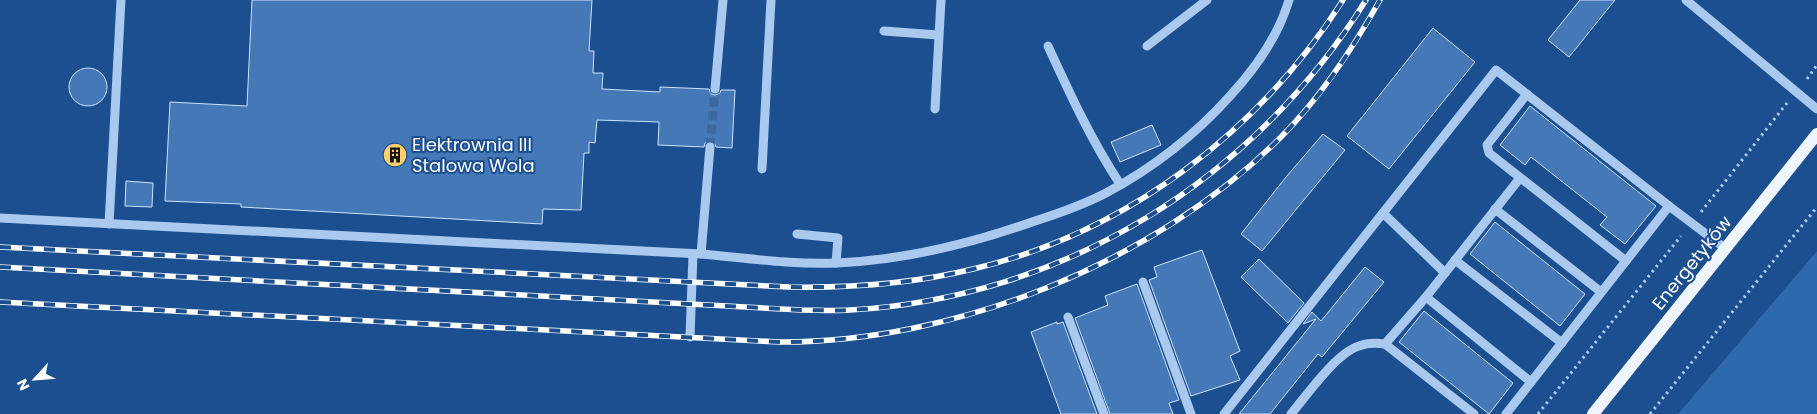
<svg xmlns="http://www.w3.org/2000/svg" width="1817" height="414" font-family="Poppins,sans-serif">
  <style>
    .green { fill: #2e69ad }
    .building { fill: #4478b7; stroke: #cfe3fa }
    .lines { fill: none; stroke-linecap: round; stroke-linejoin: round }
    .minor-tunnel { stroke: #3d69a0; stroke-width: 9; stroke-dasharray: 9 4.5; stroke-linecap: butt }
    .path { stroke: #a9c9ee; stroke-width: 3; stroke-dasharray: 2.5 4; stroke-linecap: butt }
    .minor { stroke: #a9c9ee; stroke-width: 9 }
    .major { stroke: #f0f6ff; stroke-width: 12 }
    .rail-casing { stroke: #fff; stroke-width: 5.5 }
    .rail { stroke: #1b4f8f; stroke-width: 4; stroke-dasharray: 11; stroke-linecap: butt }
    .labels { text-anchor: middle; stroke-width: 4; stroke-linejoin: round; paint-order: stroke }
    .poi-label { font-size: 18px; fill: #fff; stroke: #1b4f8f; text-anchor: start }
    .street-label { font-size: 18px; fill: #fff; stroke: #1b4f8f }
  </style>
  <rect width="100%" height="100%" fill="#1b4f8f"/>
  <!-- green -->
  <path class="green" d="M1817,251V414H1678Z"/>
  <!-- building -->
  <g class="building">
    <path d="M252,0H592L589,51H594L593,73H603L602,89L660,92V87L709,89L711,94L715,95L720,93L721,90H735L732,148L716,147L714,142L710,141L705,143L704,147L658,145L659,122L597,120L595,143L589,142V153H584L581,210L543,209L542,224L241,207V204L165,201L170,102L247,106Z"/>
    <path d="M1580,0H1615L1569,57L1548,40Z"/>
    <path d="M1433,28L1475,62L1389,169L1347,136Z"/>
    <circle cx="88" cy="87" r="19"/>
    <path d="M1530,106L1656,206L1625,244L1600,225L1607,217L1531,157L1525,165L1500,145Z"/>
    <path d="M1152,125L1161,145L1120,162L1111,142Z"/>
    <path d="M1323,134L1345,150L1262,251L1241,234L1286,177Z"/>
    <path d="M126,181L153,183L152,207L125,206Z"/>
    <path d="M1495,222L1585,294L1560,326L1470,254Z"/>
    <path d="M1202,250L1240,351L1230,356L1240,380L1191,396L1149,280L1157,277L1154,267Z"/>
    <path d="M1259,259L1304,303L1288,323L1241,277Z"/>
    <path d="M1365,267L1384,282L1322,357L1318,354L1270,414H1239L1316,319L1303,324L1312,312L1321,321Z"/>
    <path d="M1137,284L1179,400L1169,403L1173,414H1110L1075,318L1108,305L1105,296Z"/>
    <path d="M1424,311L1513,383L1489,414L1399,342Z"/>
    <path d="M1057,322V324L1063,322L1097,414H1061L1031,332Z"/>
  </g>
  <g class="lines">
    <!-- minor-tunnel -->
    <path class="minor-tunnel" d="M710,147L715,89"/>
    <!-- path -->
    <g class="path">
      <path d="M1807,79L1817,65"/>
      <path d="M1701,212L1787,103"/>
      <path d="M1538,414L1681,236"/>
      <path d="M1650,414L1817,207"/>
    </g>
    <!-- minor -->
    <g class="minor">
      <path d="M1686,0L1817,109"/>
      <path d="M884,31L938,35"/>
      <path d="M1048,46C1070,94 1091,140 1120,184"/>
      <path d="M1147,46L1207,0"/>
      <path d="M715,89L723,0"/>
      <path d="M1527,94L1487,145L1489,153L1626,261"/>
      <path d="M935,109L941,0"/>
      <path d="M762,169L771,0"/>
      <path d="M1495,209L1601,292"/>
      <path d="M1383,213L1445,273"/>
      <path d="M0,218L701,254L710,147"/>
      <path d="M109,224L121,0"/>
      <path d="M797,234L838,238L836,263"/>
      <path d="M701,254C746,258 792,265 837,263C903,260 970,244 1032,222C1057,214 1083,205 1106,193C1153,168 1195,135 1230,96C1256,68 1278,37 1289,0"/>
      <path d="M1455,260L1562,343"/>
      <path d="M1143,282L1191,414"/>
      <path d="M1426,297L1531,382"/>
      <path d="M1068,317L1104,414"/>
      <path d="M690,337L693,254"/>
      <path d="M1385,344L1426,297L1520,178"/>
      <path d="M1224,414L1496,70L1669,206"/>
      <path d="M1291,414C1307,395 1336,353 1359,346C1367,343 1377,343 1385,344L1474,414"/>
      <path d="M1506,414L1669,206L1726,249"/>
    </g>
    <!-- major -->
    <path class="major" d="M1593,414L1817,134"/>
    <!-- rail casing -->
    <g class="rail-casing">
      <g id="rail">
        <path d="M0,247L789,287C851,288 912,284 973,269C1126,233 1259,132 1343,0"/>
        <path d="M0,267L801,310C817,310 834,311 850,310C1063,298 1254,180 1366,0"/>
        <path d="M0,302L779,342C955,343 1156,262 1281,137C1321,97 1352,50 1380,0"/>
      </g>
    </g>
    <!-- rail -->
    <use href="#rail" class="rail"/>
  </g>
  <!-- icons -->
  <defs>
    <g id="building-disc" transform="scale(1.25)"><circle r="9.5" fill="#ffd166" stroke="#1b4f8f"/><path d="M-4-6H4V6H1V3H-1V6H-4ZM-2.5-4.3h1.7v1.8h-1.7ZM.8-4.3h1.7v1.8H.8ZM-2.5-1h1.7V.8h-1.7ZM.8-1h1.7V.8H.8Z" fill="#111"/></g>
  </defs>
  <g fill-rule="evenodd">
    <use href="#building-disc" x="395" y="155"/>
  </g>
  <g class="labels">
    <!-- poi labels -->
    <g class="poi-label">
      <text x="412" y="151">Elektrownia III<tspan x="412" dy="21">Stalowa Wola</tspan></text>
    </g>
    <!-- street labels -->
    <g class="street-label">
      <text transform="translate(1692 263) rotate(-51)" y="6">Energetyków</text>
    </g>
  </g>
  <!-- north arrow -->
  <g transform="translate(35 379) rotate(244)" stroke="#1b4f8f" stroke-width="4" paint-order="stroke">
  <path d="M0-4L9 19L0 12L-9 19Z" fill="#ffffff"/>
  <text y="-8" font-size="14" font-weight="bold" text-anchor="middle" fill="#ffffff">N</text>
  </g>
</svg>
